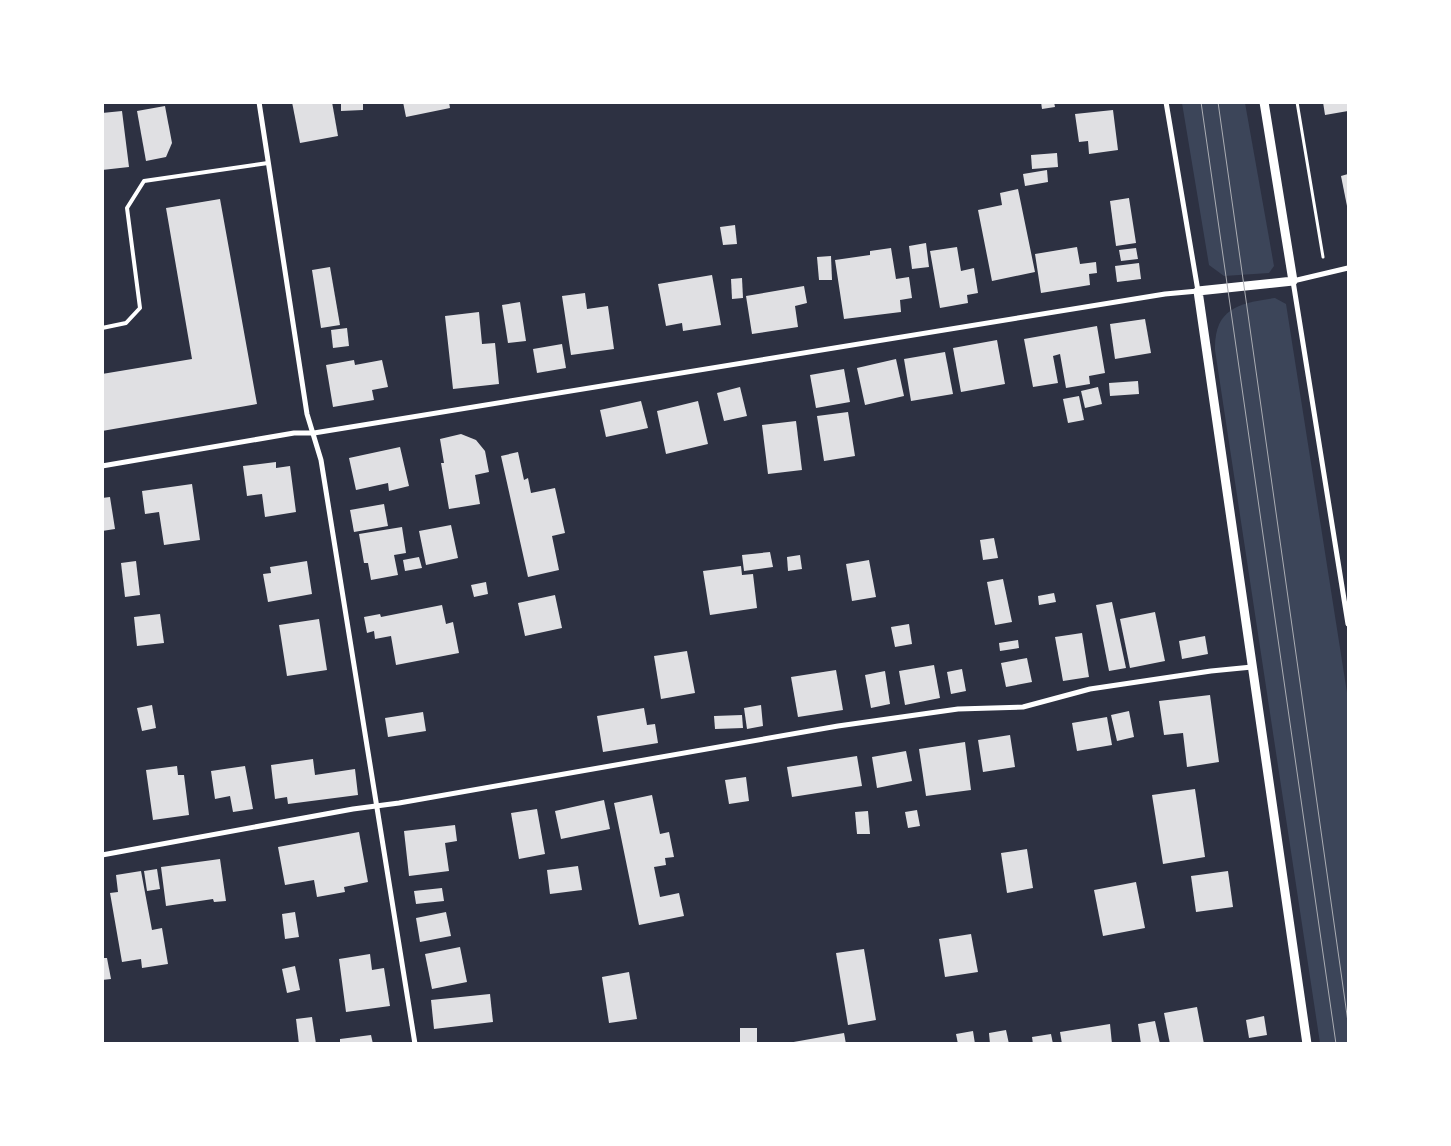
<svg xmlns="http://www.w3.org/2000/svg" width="1451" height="1146" font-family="'Exo 2',sans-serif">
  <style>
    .green { fill: #3c4559 }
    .building { fill: #e0e0e3 }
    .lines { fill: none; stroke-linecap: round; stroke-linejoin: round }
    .path { stroke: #fff; stroke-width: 3 }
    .service { stroke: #fff; stroke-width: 4 }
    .minor { stroke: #fff; stroke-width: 5 }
    .tertiary { stroke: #fff; stroke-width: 9 }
    .tram { stroke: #abadb3; stroke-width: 1 }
  </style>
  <rect width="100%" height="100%" fill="#2d3142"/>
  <!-- green -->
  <g class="green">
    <path d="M1182,103H1245L1274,266L1269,273L1224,276L1209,265Z"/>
    <path d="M1275,298L1286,304L1348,699V1043H1320L1215,350C1214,308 1239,303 1275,298Z"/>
  </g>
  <!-- building -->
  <g class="building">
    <path d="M292,102H332L338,136L300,143Z"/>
    <path d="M341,102H363V110L341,111Z"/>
    <path d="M403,102H449L450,108L406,117Z"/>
    <path d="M1041,102H1054L1055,107L1042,109Z"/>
    <path d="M1323,102H1348V111L1325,115Z"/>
    <path d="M165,106L172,143L166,157L146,161L137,111Z"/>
    <path d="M1113,110L1118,150L1089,154L1088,141L1079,142L1075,114Z"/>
    <path d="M122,111L129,167L102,170V113Z"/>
    <path d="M1057,153L1058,167L1032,169L1031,155Z"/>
    <path d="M1047,170L1048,182L1025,186L1023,174Z"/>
    <path d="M1348,174V211L1341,176Z"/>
    <path d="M1018,189L1035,272L992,281L978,210L1002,205L1000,193Z"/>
    <path d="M1129,198L1136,243L1116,246L1110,201Z"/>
    <path d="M220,199L257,404L102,431V374L192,359L166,208Z"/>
    <path d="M735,225L737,244L723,245L720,227Z"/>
    <path d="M926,243L929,267L912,269L909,246Z"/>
    <path d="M957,247L961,271L974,268L978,293L967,295L968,303L940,308L930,251Z"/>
    <path d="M1077,247L1080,264L1096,262L1097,273L1089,274L1090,285L1041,293L1035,254Z"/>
    <path d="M891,248L896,279L909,277L912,298L900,300L901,312L844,319L835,260L870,255V251Z"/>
    <path d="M1136,248L1138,259L1121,261L1119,250Z"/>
    <path d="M831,256L832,280H819L817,257Z"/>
    <path d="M1139,263L1141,279L1117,282L1115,266Z"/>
    <path d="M330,267L340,325L321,328L312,270Z"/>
    <path d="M712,275L721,325L683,331L682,323L666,326L658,284Z"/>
    <path d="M742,278L743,298L732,299L731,279Z"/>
    <path d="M804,286L807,303L795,306L798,327L752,334L746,296Z"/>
    <path d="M585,293L587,309L608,306L614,349L571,355L562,296Z"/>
    <path d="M520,302L526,341L508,343L502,305Z"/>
    <path d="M479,312L482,344L495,343L499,384L453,389L445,316Z"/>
    <path d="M1145,319L1151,353L1115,359L1110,324Z"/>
    <path d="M1097,326L1105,373L1089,376L1090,384L1066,388L1060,354L1053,356L1058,383L1033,387L1024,339Z"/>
    <path d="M347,328L349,346L333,348L331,330Z"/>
    <path d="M997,340L1005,384L961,392L953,348Z"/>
    <path d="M562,344L566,368L537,373L533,349Z"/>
    <path d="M945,352L953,394L911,401L904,359Z"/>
    <path d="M896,359L904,396L865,405L857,368Z"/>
    <path d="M354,360L355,365L382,360L388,387L372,390L374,400L333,407L326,365Z"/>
    <path d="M844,369L850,402L816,408L810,375Z"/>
    <path d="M1138,381L1139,394L1110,396L1109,383Z"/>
    <path d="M740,387L747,416L724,421L717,393Z"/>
    <path d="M1098,387L1102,404L1085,408L1081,391Z"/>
    <path d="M1079,396L1084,420L1068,423L1063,399Z"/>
    <path d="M641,401L648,428L606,437L600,410Z"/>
    <path d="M698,401L708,444L666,454L657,411Z"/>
    <path d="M848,412L855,456L824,461L817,416Z"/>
    <path d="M796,421L802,470L768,474L762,425Z"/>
    <path d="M461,434L476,440L485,451L489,472L475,475L480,504L449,509L441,463H444L440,439Z"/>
    <path d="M400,447L409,486L389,491L388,483L356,490L349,458Z"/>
    <path d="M518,452L524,480L528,478L531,493L555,488L565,533L552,536L559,570L528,577L501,456Z"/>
    <path d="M276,462V468L290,466L296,512L265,517L262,494L247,496L243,466Z"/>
    <path d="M192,484L200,540L164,545L159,512L145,514L142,491Z"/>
    <path d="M110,497L115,529L102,531V498Z"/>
    <path d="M384,504L388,526L354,532L350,510Z"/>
    <path d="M451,525L458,558L426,565L419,531Z"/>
    <path d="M402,527L406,553L394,555L398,575L371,580L368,563H364L359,534Z"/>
    <path d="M994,538L998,558L983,560L980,540Z"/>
    <path d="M770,552L773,567L744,571L742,555Z"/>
    <path d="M800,555L802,569L788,571L787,557Z"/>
    <path d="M419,557L422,568L405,571L403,560Z"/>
    <path d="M869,560L876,597L852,601L846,564Z"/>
    <path d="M136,561L140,595L125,597L121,563Z"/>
    <path d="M307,561L312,594L268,602L263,574L271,573L270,567Z"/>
    <path d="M741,566L742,575L753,574L757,608L710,615L703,571Z"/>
    <path d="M1003,579L1012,622L995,625L987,582Z"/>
    <path d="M486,582L488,594L474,597L471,585Z"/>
    <path d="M1054,593L1056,602L1039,605L1038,596Z"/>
    <path d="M555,595L562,628L525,636L518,603Z"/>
    <path d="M1112,602L1126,668L1109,671L1096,605Z"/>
    <path d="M442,605L446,624L453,622L459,653L396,665L391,636L375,639L374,631L367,633L364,617L380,614L381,617Z"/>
    <path d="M1155,612L1165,661L1130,668L1120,619Z"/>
    <path d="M160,614L164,643L137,646L134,617Z"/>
    <path d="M319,619L327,670L287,676L279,625Z"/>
    <path d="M909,624L912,644L895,647L891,627Z"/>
    <path d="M1082,633L1089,677L1063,681L1055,637Z"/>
    <path d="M1205,636L1208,654L1182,659L1179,641Z"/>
    <path d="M1018,640L1019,648L1000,651L999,643Z"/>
    <path d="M687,651L695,693L661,699L654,656Z"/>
    <path d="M1027,658L1032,682L1006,687L1001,663Z"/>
    <path d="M934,665L940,698L905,705L899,671Z"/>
    <path d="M962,669L966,691L951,694L947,672Z"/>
    <path d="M836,670L843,710L798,717L791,677Z"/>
    <path d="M885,671L890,704L871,708L865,675Z"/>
    <path d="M1210,695L1219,762L1187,767L1183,733L1164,735L1159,701Z"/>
    <path d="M152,705L156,728L142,731L137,708Z"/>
    <path d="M761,705L763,726L747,729L744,708Z"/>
    <path d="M644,708L647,725L655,724L658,743L603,752L597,716Z"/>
    <path d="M1129,711L1134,737L1117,741L1111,715Z"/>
    <path d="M423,712L426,731L388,737L385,718Z"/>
    <path d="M742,715L743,728L715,729L714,716Z"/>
    <path d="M1107,717L1112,745L1077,751L1072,723Z"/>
    <path d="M1010,735L1015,767L983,772L978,740Z"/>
    <path d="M965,742L971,790L926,796L919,749Z"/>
    <path d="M906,751L912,781L877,788L872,757Z"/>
    <path d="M857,756L862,786L792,797L787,767Z"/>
    <path d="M313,759L315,775L355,769L358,795L288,804L287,797L275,799L271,765Z"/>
    <path d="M177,766L178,775H184L189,815L153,820L146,770Z"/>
    <path d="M245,766L253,809L233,812L230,796L215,799L211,771Z"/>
    <path d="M746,777L749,801L729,804L725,780Z"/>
    <path d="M1195,789L1205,857L1163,864L1152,795Z"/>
    <path d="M652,795L660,834L669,832L674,857L665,858L666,865L654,867L660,897L679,893L684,916L639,925L614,803Z"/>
    <path d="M604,800L610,829L561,839L555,811Z"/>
    <path d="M537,809L545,854L519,859L511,813Z"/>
    <path d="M917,810L920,826L908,828L905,812Z"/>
    <path d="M868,811L870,834H857L855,812Z"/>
    <path d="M455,825L457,841L445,843L449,871L409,876L404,831Z"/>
    <path d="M359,832L368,882L344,887L345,892L317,897L314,880L285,885L278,847Z"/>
    <path d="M1027,849L1033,888L1007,893L1001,853Z"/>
    <path d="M220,859L226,901L214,902L213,899L166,906L161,867Z"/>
    <path d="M578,866L582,890L550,894L547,870Z"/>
    <path d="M157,869L160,889L147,891L144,871Z"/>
    <path d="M141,871L152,930L162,928L168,964L142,968L141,959L122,962L110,893L118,892L116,875Z"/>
    <path d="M1228,871L1233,907L1196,912L1191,876Z"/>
    <path d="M1136,882L1145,928L1103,936L1094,890Z"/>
    <path d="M442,888L444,901L416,904L414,891Z"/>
    <path d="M295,912L299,937L285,939L282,914Z"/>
    <path d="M446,912L451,936L420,942L416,918Z"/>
    <path d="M971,934L978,972L945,977L939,939Z"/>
    <path d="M460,947L467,982L432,989L425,954Z"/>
    <path d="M864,949L876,1020L848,1025L836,953Z"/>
    <path d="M370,954L372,970L384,968L390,1006L346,1012L339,959Z"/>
    <path d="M102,958H107L111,979L102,980Z"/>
    <path d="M295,966L300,990L287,993L282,969Z"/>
    <path d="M629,972L637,1019L609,1023L602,977Z"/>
    <path d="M490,994L493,1022L434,1029L431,1000Z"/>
    <path d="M1197,1007L1204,1044H1170L1164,1013Z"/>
    <path d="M1264,1016L1267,1035L1249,1038L1246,1020Z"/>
    <path d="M312,1017L316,1044H299L296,1019Z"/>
    <path d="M1155,1021L1160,1044H1141L1138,1024Z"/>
    <path d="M1110,1024L1112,1044H1062L1060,1032Z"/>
    <rect x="740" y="1028" width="17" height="16"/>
    <path d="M1006,1030L1009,1044H990L989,1033Z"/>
    <path d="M973,1031L975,1044H958L956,1034Z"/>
    <path d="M844,1033L846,1044H788V1043Z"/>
    <path d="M1051,1034L1053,1044H1033L1032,1037Z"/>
    <path d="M371,1035L373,1044H340V1039Z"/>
  </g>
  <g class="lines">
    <!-- path -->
    <path class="path" d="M1297,102L1323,257"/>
    <!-- service -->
    <path class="service" d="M102,328L126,323L140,308L127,208L144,181L268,163"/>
    <!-- minor -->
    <g class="minor">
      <path d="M259,102L307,414L321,460L415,1044"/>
      <path d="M1348,268L1293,281L1348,624"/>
      <path d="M102,466L294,433H314L1165,294L1198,291L1166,102"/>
      <path d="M102,855L353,809L399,803L838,726L958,709L1023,707L1090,689L1211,671L1252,667"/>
    </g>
    <!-- tertiary -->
    <path class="tertiary" d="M1264,102L1293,281L1198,291L1307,1044"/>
    <!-- tram -->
    <g class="tram">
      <path d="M1201,102L1336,1044"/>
      <path d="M1218,102L1348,1022"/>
    </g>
  </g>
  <!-- border -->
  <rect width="1451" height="1146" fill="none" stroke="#ffffff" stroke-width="208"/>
</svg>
